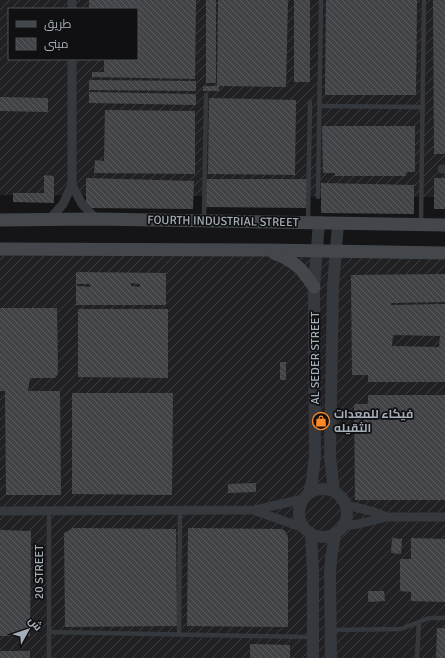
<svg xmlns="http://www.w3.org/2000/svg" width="445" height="658" font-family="Signika,Cairo,sans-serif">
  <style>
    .industrial { fill: url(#industrial-furrows); fill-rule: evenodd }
    .building { fill: url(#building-back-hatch); fill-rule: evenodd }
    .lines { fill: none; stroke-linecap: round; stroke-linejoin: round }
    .service { stroke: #35383c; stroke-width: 4.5 }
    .minor { stroke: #35383c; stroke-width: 9 }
    .tertiary { stroke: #35383c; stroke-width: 12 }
    .secondary { stroke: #43474c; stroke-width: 13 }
    .labels { text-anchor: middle; stroke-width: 3.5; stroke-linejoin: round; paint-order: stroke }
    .street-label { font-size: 12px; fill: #a5afb8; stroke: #101012 }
    .poi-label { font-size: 12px; font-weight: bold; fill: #a5afb8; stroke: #101012; text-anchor: start }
  </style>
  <defs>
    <pattern id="industrial-furrows" width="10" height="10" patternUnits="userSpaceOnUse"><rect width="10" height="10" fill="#212124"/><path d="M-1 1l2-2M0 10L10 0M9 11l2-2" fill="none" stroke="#3e3f42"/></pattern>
    <pattern id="building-back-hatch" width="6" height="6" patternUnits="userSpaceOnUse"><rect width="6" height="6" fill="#414347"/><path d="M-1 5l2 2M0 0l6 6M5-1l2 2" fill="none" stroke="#595c5f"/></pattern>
  </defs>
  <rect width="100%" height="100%" fill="#151517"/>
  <!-- industrial -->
  <g class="industrial">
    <path d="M0,0H445V197L0,195ZM9,9H137V59H9Z"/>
    <rect x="0" y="252" width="445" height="406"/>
  </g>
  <!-- building -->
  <g class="building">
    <path d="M89,0H196L195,79L92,77V72H104V59H137V9H89Z"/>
    <rect x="206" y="0" width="10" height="83"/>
    <path d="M218,0H288L286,87L219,86V91H203V86H217Z"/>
    <rect x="294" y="0" width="16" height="82"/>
    <path d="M326,0H417L416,95H325Z"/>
    <path d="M433,0H445V154H434Z"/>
    <path d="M89,80L196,81V91L89,90Z"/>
    <path d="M89,92L196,94V105L89,103Z"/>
    <path d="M0,97L48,98V112L0,111Z"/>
    <path d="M209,98L296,100L295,175L208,174Z"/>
    <path d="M105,110L195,111V174L94,173L95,160L104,161Z"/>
    <path d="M322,126H415V172H406V176H335V173H323Z"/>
    <path d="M44,175L54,176V203L13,202V193H44Z"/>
    <path d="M86,178L194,181L193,209L90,208L86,205Z"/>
    <rect x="434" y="178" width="11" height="31"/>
    <path d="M206,179H307V208L206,207Z"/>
    <path d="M321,183L414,185V214L321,213Z"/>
    <path d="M76,272L166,273V305H76ZM131,283L140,284V287L131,286ZM77,284H90V287L77,286Z"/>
    <path d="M445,274V302L391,303V305L445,304V382H368V375H352L351,275ZM393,335L440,336L439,347L392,346Z"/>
    <path d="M0,308H57L58,374L55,378H30L28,391H60L61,495H6L5,391H0Z"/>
    <path d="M78,309H168V378L78,377Z"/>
    <rect x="280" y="362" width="6" height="18"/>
    <path d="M72,393H173L172,495L72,494Z"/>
    <path d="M368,395H445V500H355L354,404H368Z"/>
    <path d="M256,483V492L228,493V484Z"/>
    <path d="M73,528L176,529L177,626L65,627L64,533Z"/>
    <path d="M188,528L282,529L285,531L288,536V627L187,626Z"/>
    <path d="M0,530L31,531L30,636H0Z"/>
    <path d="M392,538L402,539L401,554L391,553Z"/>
    <path d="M411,538L445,539V602L411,601V592L400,591V559H411Z"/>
    <path d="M368,591H384L385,601L368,602Z"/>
    <path d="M437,628H445V658H436Z"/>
    <path d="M250,644L290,645V658H250Z"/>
    <rect x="0" y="651" width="30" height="7"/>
  </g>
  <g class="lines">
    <!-- service -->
    <g class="service">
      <path d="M320,106L423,107"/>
      <path d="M318,197L321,0"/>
      <path d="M204,219L206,95"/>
      <path d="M308,220L310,102"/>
      <path d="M421,222L424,0"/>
      <path d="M331,630L401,629L429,618H445"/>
      <path d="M49,632L311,637"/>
      <path d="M179,634L180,511"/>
      <path d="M49,658V511"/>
      <path d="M417,658L419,622"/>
    </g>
    <!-- minor -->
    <g class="minor">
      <path d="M72,0V9"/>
      <path d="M442,169H445"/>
      <path d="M72,185L82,204L96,219"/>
      <path d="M49,220L63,204L72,185V59"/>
      <path d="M346,505C360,508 374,511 387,517"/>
      <path d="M0,511L255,510L303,499"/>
      <path d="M256,511L304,528"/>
      <path d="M343,526L358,524L387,517H445"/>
    </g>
    <!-- tertiary -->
    <g class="tertiary">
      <circle cx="323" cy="513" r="24"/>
      <path d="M334,491L330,456L333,287L338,223"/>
      <path d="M309,492L312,482L315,456L314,287L319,222"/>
      <path d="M311,534L313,572V658"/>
      <path d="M331,658L330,573L331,560L335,534"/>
    </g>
    <!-- secondary -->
    <g class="secondary">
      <path d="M0,220L96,219L445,225"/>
      <path d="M0,249L267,250L445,253"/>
      <path d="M274,253C294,260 303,270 314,287"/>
    </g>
  </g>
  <!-- icons -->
  <defs>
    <g id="shop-ring" transform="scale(0.9)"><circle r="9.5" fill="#101012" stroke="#ff8924" stroke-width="1.5"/><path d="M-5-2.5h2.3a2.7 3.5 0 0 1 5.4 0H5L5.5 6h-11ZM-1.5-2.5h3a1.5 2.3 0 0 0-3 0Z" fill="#ff8924"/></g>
  </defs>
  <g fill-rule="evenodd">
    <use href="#shop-ring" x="321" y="421"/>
  </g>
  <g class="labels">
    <!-- street labels -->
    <g class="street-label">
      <text transform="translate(223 221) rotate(1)" y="4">FOURTH INDUSTRIAL STREET</text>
      <text transform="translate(315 358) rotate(-90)" y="4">AL SEDER STREET</text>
      <text transform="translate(39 572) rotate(-90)" y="4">20 STREET</text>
    </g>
    <!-- poi labels -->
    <g class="poi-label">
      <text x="334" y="418">فيكاء للمعدات<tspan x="334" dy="14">الثقيله</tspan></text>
    </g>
  </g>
  <!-- legend -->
  <rect x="8" y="8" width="130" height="52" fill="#101012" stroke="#4c5054"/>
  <rect x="16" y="21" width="20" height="6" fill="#43474c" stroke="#4c5054"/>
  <text x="44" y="28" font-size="12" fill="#a5afb8">طريق</text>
  <rect x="16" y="38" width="20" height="12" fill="url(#building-back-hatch)" stroke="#4c5054"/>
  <text x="44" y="48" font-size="12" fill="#a5afb8">مبنى</text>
  <!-- north arrow -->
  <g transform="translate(28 630) rotate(50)" stroke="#101012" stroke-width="3" paint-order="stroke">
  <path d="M0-3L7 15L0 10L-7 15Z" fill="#a5afb8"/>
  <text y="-6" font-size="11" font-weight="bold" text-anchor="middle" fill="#a5afb8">ش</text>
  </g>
</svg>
